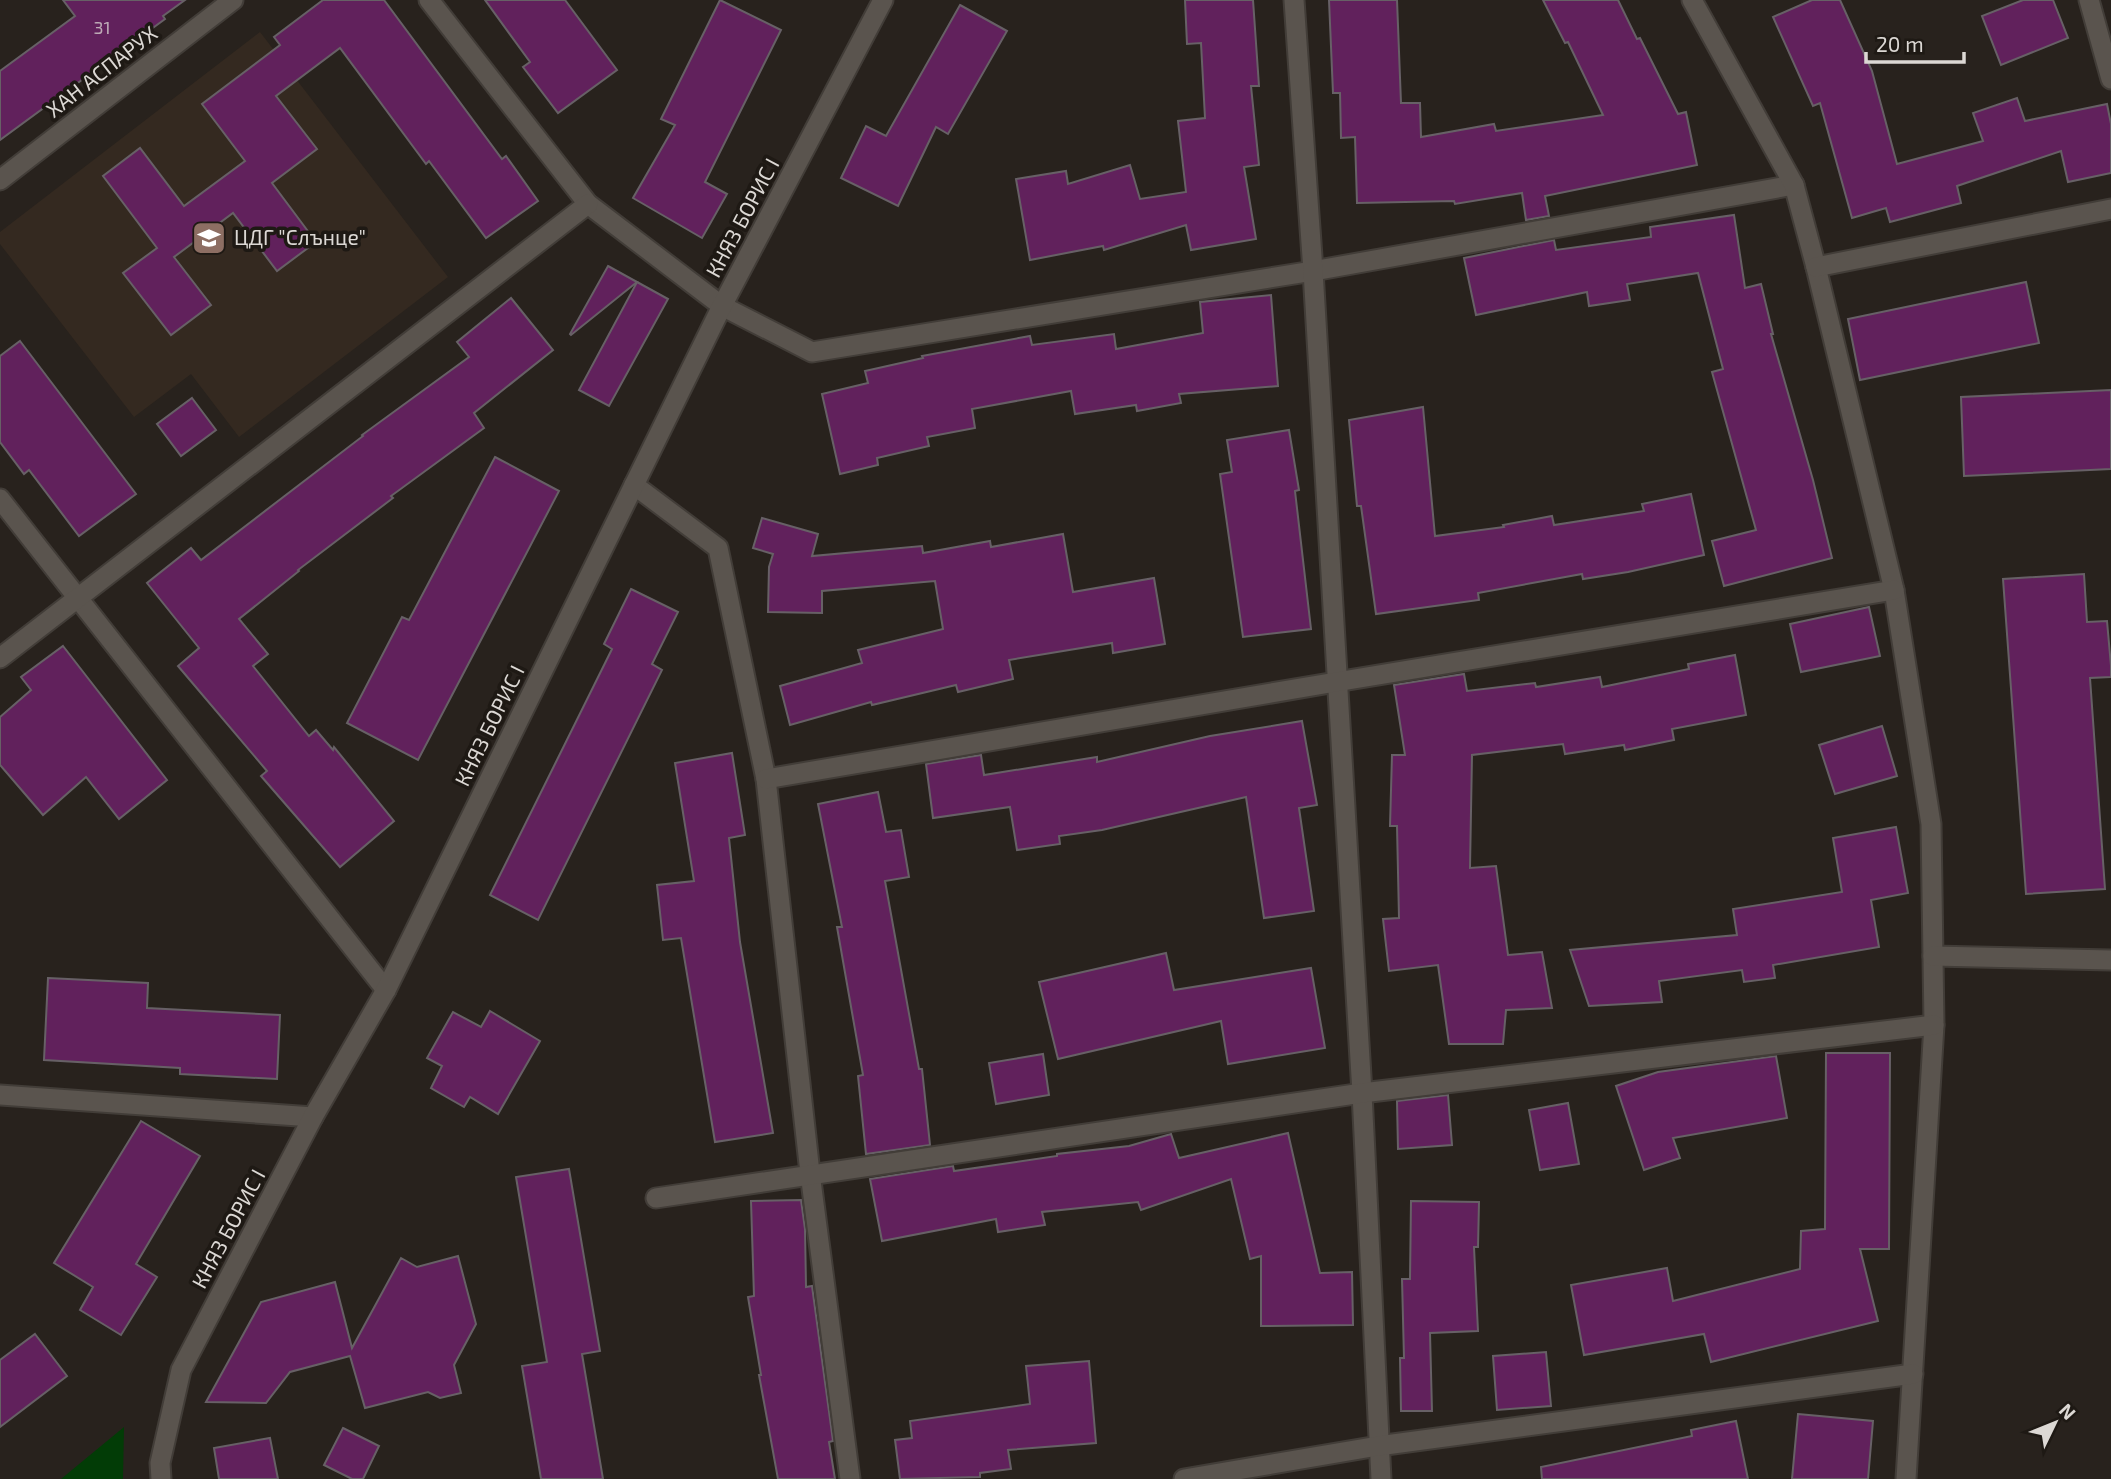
<svg xmlns="http://www.w3.org/2000/svg" width="2111" height="1479" font-family="'Exo 2',sans-serif">
  <style>
    .built { fill: #342920 }
    .green { fill: #023c06 }
    .building { fill: #61215c; stroke: #676066; stroke-width: 2 }
    .lines { fill: none; stroke-linecap: round; stroke-linejoin: round }
    .minor-casing { stroke: #423d38; stroke-width: 23 }
    .minor { stroke: #5a544e; stroke-width: 19 }
    .labels { text-anchor: middle; stroke-width: 7; stroke-linejoin: round; paint-order: stroke }
    .number-label { font-size: 18px; fill: #bdaab6 }
    .street-label { font-size: 21px; fill: #dcd8d4; stroke: #1e1914 }
    .poi-label { font-size: 21px; fill: #dcd8d4; stroke: #1e1914; text-anchor: start }
  </style>
  <rect width="100%" height="100%" fill="#28221d"/>
  <!-- built -->
  <path class="built" d="M260,32L448,277L239,437L191,374L134,417L0,244V232Z"/>
  <!-- green -->
  <path class="green" d="M124,1427L123,1479H61Z"/>
  <!-- building -->
  <g class="building">
    <path d="M63,0H185L163,16L165,19L0,140V71L75,16Z"/>
    <path d="M323,0H384L502,159L506,156L538,201L486,238L429,161L426,164L340,48L276,96L317,149L272,183L316,242L277,271L233,213L174,257L211,305L171,335L123,273L157,248L103,176L140,148L184,206L245,161L202,104L280,45L274,37Z"/>
    <path d="M485,0H565L617,70L558,113L523,67L530,62Z"/>
    <path d="M720,0L781,30L705,182L727,194L702,238L633,198L675,125L661,119Z"/>
    <path d="M1185,0H1253L1259,86H1251L1259,165L1244,167L1256,239L1191,250L1186,225L1104,250L1103,246L1030,260L1016,179L1066,171L1068,184L1130,165L1140,199L1186,192L1178,121L1205,118L1201,43L1187,44Z"/>
    <path d="M1329,0H1397L1401,103H1420L1421,137L1494,124L1496,131L1603,115L1568,42L1565,43L1543,0H1618L1637,39L1640,38L1678,114L1686,112L1697,165L1545,196L1549,216L1526,220L1522,193L1455,204L1454,201L1357,203L1355,137L1341,138L1340,93H1333Z"/>
    <path d="M1812,0H1840L1872,71L1897,164L1983,141L1973,113L2017,98L2025,121L2107,104L2111,124V173L2068,182L2061,151L1957,186L1961,203L1890,222L1886,208L1852,218L1820,103L1813,106L1773,17Z"/>
    <path d="M2023,0H2053L2068,38L2001,65L1982,16Z"/>
    <path d="M960,5L1007,31L948,134L936,127L898,206L841,178L866,126L886,136Z"/>
    <path d="M1734,215L1745,288L1761,284L1773,334H1771L1813,480L1832,558L1724,586L1712,541L1756,530L1712,372L1723,369L1698,273L1627,284L1630,300L1589,306L1587,292L1476,315L1464,258L1554,240L1556,250L1651,237L1650,227Z"/>
    <path d="M608,266L637,282L571,335L570,334Z"/>
    <path d="M637,282L668,299L609,406L579,390Z"/>
    <path d="M2026,282L2039,343L1860,380L1848,319Z"/>
    <path d="M1271,295L1278,386L1179,394L1181,403L1137,411L1136,405L1075,414L1071,391L972,409L975,428L927,437L929,446L877,458L878,465L840,474L822,394L868,383L865,371L923,358L922,356L1030,336L1032,345L1114,334L1116,349L1203,333L1200,302Z"/>
    <path d="M511,298L553,350L474,413L484,428L391,496L393,498L298,570L299,571L239,619L268,654L253,666L309,736L316,730L333,750L334,747L394,821L340,867L261,776L267,771L178,666L199,648L147,583L191,548L201,560L363,436L362,435L469,357L457,342Z"/>
    <path d="M20,341L136,494L79,536L29,470L24,474L0,442V356Z"/>
    <path d="M2111,390V469L1964,476L1961,397Z"/>
    <path d="M192,398L216,430L181,456L157,424Z"/>
    <path d="M1423,407L1435,536L1504,527L1503,525L1552,516L1554,525L1644,511L1642,504L1691,494L1704,555L1628,572L1583,579L1582,574L1478,593L1479,600L1376,614L1361,506H1357L1349,420Z"/>
    <path d="M1289,430L1299,490L1295,491L1311,629L1243,637L1220,474L1232,472L1227,440Z"/>
    <path d="M495,457L559,491L418,760L347,723L402,617L409,620Z"/>
    <path d="M762,518L818,534L812,556L922,546L923,553L990,541L991,547L1063,534L1073,592L1154,578L1165,644L1113,653L1112,643L1009,660L1013,679L958,692L956,685L872,705L871,702L790,725L780,686L862,663L858,650L943,629L935,581L822,591V613L768,612L769,567L773,554L753,548Z"/>
    <path d="M2084,574L2087,622L2107,621L2111,666V677L2090,678L2105,889L2026,894L2003,579Z"/>
    <path d="M631,589L678,612L652,664L662,670L538,920L490,895L612,649L604,644Z"/>
    <path d="M1869,607L1880,656L1801,672L1790,624Z"/>
    <path d="M63,646L167,780L119,819L86,777L43,815L0,765V717L31,690L21,677Z"/>
    <path d="M1735,655L1746,715L1672,729L1674,740L1625,750L1624,745L1565,754L1563,744L1472,755L1470,868L1496,866L1508,955L1542,952L1552,1008L1506,1010L1503,1044H1449L1438,965L1389,971L1383,919L1399,918L1397,826H1390L1392,755H1405L1394,685L1464,674L1467,691L1535,683L1536,687L1600,677L1602,687L1689,669L1688,664Z"/>
    <path d="M1302,721L1317,805L1299,808L1314,911L1264,918L1246,797L1102,830L1059,836L1060,844L1017,850L1010,807L933,818L926,764L981,755L984,775L1097,757V762L1210,736Z"/>
    <path d="M1882,726L1897,776L1835,794L1819,745Z"/>
    <path d="M732,753L745,835L729,838L740,942L773,1133L715,1142L681,938L663,940L657,885L694,881L675,763Z"/>
    <path d="M878,792L886,832L901,830L909,877L885,881L919,1069H922L930,1145L866,1154L858,1076L863,1075L837,927H842L818,804Z"/>
    <path d="M1896,827L1908,893L1871,900L1879,947L1773,965L1775,978L1744,982L1742,970L1659,981L1662,1002L1589,1006L1570,950L1737,935L1733,909L1842,892L1833,838Z"/>
    <path d="M1166,953L1174,990L1311,968L1325,1048L1228,1064L1221,1021L1058,1059L1039,982Z"/>
    <path d="M48,978L148,983L147,1008L280,1015L277,1079L180,1074V1068L44,1060Z"/>
    <path d="M490,1011L540,1041L498,1114L470,1097L464,1107L431,1088L442,1066L427,1058L453,1012L481,1027Z"/>
    <path d="M1826,1053H1890L1889,1249H1860L1878,1321L1711,1362L1704,1334L1584,1355L1571,1285L1667,1268L1673,1301L1800,1269L1801,1231L1825,1229Z"/>
    <path d="M1043,1054L1049,1095L996,1104L989,1063Z"/>
    <path d="M1776,1056L1787,1118L1673,1138L1680,1158L1644,1170L1616,1086L1658,1072Z"/>
    <path d="M1448,1095L1452,1145L1398,1149L1397,1101Z"/>
    <path d="M1568,1103L1579,1164L1540,1170L1529,1110Z"/>
    <path d="M141,1121L200,1156L136,1264L157,1277L121,1335L80,1310L93,1287L54,1263Z"/>
    <path d="M1288,1133L1320,1273L1352,1272L1353,1325L1261,1326V1256L1250,1259L1231,1179L1141,1210L1138,1202L1042,1212L1045,1225L998,1232L996,1219L882,1241L870,1179L953,1166L954,1171L1057,1156V1154L1129,1146L1171,1134L1179,1158Z"/>
    <path d="M569,1169L600,1351L582,1354L603,1479H541L522,1366L547,1362L516,1177Z"/>
    <path d="M801,1200L805,1229L806,1287L812,1286L833,1441L829,1442L835,1479H778L759,1375H761L748,1297L754,1296L751,1201Z"/>
    <path d="M1411,1201L1479,1202L1478,1247H1474L1478,1331L1430,1333L1432,1411H1401L1400,1358H1404L1402,1279H1410Z"/>
    <path d="M458,1256L476,1324L454,1365L461,1393L440,1398L428,1392L365,1408L350,1356L290,1372L266,1403L206,1402L261,1302L335,1282L352,1348L401,1258L417,1267Z"/>
    <path d="M35,1334L67,1376L0,1427V1360Z"/>
    <path d="M1546,1352L1551,1406L1497,1410L1493,1356Z"/>
    <path d="M1089,1361L1096,1443L1008,1450L1011,1469L980,1473V1477L900,1479L895,1440L912,1438L910,1421L1030,1404L1026,1366Z"/>
    <path d="M1798,1414L1873,1421L1868,1479H1792Z"/>
    <path d="M1736,1421L1748,1479H1542L1541,1467L1692,1436L1691,1430Z"/>
    <path d="M343,1428L379,1446L363,1479H352L324,1465Z"/>
    <path d="M270,1438L278,1479H219L214,1448Z"/>
  </g>
  <g class="lines">
    <!-- minor casing -->
    <g class="minor-casing">
      <g id="minor">
        <path d="M429,0L588,204L722,306L812,352L1313,271L1794,185"/>
        <path d="M1294,0L1313,271L1362,1093L1381,1479"/>
        <path d="M1692,0L1794,185L1816,267L1894,590L1931,824L1934,1025L1906,1479"/>
        <path d="M2089,0L2111,79"/>
        <path d="M0,180L233,0"/>
        <path d="M1816,267L2111,209"/>
        <path d="M634,485L718,548L766,779L810,1173L850,1479"/>
        <path d="M0,499L386,990"/>
        <path d="M0,658L588,204"/>
        <path d="M766,779L1336,682L1894,590"/>
        <path d="M1933,956L2111,960"/>
        <path d="M0,1095L313,1117"/>
        <path d="M656,1198L1362,1093L1934,1025"/>
        <path d="M161,1479L160,1463L181,1370L313,1117L386,990L722,306L883,0"/>
        <path d="M1184,1479L1378,1446L1913,1374"/>
      </g>
    </g>
    <!-- minor -->
    <use href="#minor" class="minor"/>
  </g>
  <!-- icons -->
  <defs>
    <g id="school-square" transform="scale(1.75)"><rect x="-9" y="-9" width="18" height="18" rx="4" fill="#8d6e63" stroke="#1e1914"/><path d="M0-5L7-2L0 1L-7-2ZM-4 1L0 2.5L4 1V4Q0 6-4 4Z" fill="#fff"/></g>
  </defs>
  <g fill-rule="evenodd">
    <use href="#school-square" x="209" y="238"/>
  </g>
  <g class="labels">
    <!-- number labels -->
    <g class="number-label">
      <text x="102" y="34">31</text>
    </g>
    <!-- street labels -->
    <g class="street-label">
      <text transform="translate(102 72) rotate(-38)" y="7">ХАН АСПАРУХ</text>
      <text transform="translate(743 218) rotate(-62)" y="7">КНЯЗ БОРИС I</text>
      <text transform="translate(490 726) rotate(-64)" y="7">КНЯЗ БОРИС I</text>
      <text transform="translate(229 1229) rotate(-62)" y="7">КНЯЗ БОРИС I</text>
    </g>
    <!-- poi labels -->
    <g class="poi-label">
      <text x="234" y="245">ЦДГ "Слънце"</text>
    </g>
  </g>
  <!-- north arrow -->
  <g transform="translate(2055 1423) rotate(47)" stroke="#1e1914" stroke-width="5" paint-order="stroke">
  <path d="M0-5L12 26L0 18L-12 26Z" fill="#dcd8d4"/>
  <text y="-10" font-size="19" font-weight="bold" text-anchor="middle" fill="#dcd8d4">N</text>
  </g>
  <!-- scale -->
  <path d="M1866 52v10h98v-10" fill="none" stroke="#dcd8d4" stroke-width="3.5"/>
  <text x="1876" y="52" font-size="21" fill="#dcd8d4" stroke="#1e1914" stroke-width="5" paint-order="stroke">20 m</text>
</svg>
